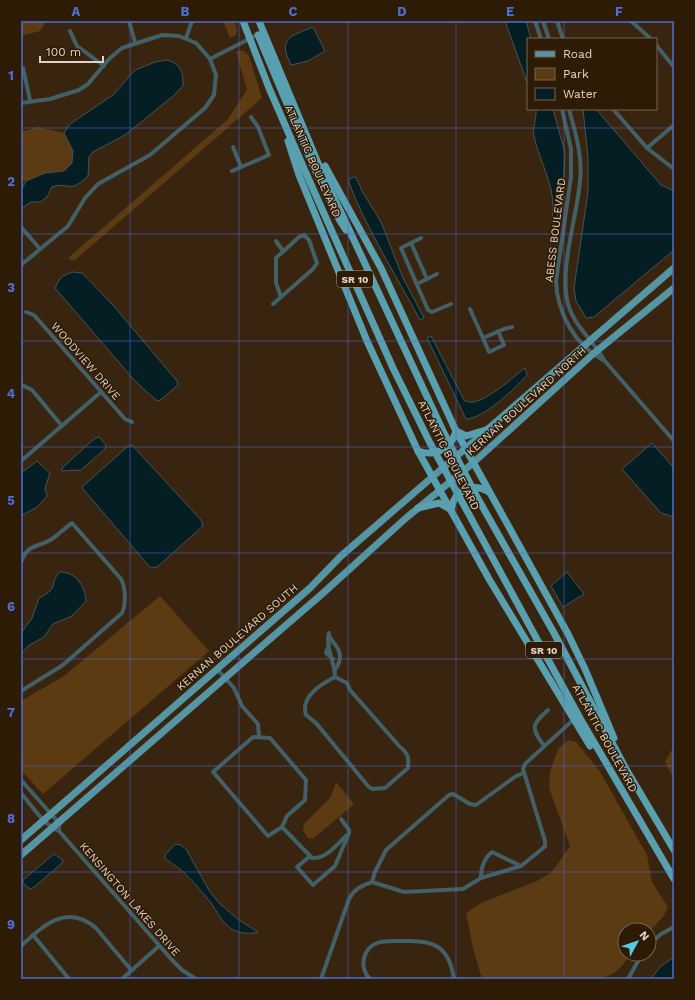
<svg xmlns="http://www.w3.org/2000/svg" width="695" height="1000" font-family="'Work Sans',sans-serif">
  <style>
    .green { fill: #5c3a12 }
    .water { fill: #051e23; stroke: #475454 }
    .lines { fill: none; stroke-linecap: round; stroke-linejoin: round }
    .minor { stroke: #426067; stroke-width: 4 }
    .primary { stroke: #5595a4; stroke-width: 7 }
    .trunk { stroke: #58a0b0; stroke-width: 7 }
    .grid { fill: none; stroke: #4e6fd4; stroke-width: 1; stroke-opacity: 0.55 }
    .labels { text-anchor: middle; stroke-width: 3; stroke-linejoin: round; paint-order: stroke }
    .shield { fill: #2e1b06; stroke: #ab9b8c; stroke-width: 1 }
    .shield-label { font-size: 10px; font-weight: bold; fill: #e0d2c6 }
    .street-label { font-size: 11px; fill: #e0d2c6; stroke: #2e1b06 }
    .neatline { fill: none; stroke: #4e6fd4; stroke-width: 1.5 }
    .grid-label { font-size: 13px; text-anchor: middle; font-weight: bold; fill: #4e6fd4 }
  </style>
  <rect width="100%" height="100%" fill="#39250f"/>
  <!-- green -->
  <g class="green">
    <path d="M21,21H46L40,31L21,36Z"/>
    <path d="M223,21H234L237,28L236,35L230,38Z"/>
    <path d="M236,51H244L249,56L262,98L74,261L68,258L227,120L247,90Z"/>
    <path d="M38,127L64,133L73,151L72,163L64,171L45,173L26,181L21,180V132Z"/>
    <path d="M160,596L209,651L43,794L21,770V701L64,676Z"/>
    <path d="M568,740L576,742L599,770L647,855L652,882L668,907L663,917L649,932V930H625V954H631C619,971 615,976 593,979H482L473,948L466,913L481,903L537,881L552,872L570,846L549,788L550,772L558,749Z"/>
    <path d="M674,746V779L665,762Z"/>
    <path d="M336,782L354,804L314,838L309,839L303,831L304,824L331,797Z"/>
  </g>
  <!-- water -->
  <g class="water">
    <path d="M505,21H526L531,39H528V85Z"/>
    <path d="M313,27L325,51L308,61L291,65C277,38 291,36 313,27Z"/>
    <path d="M167,60C181,64 183,72 183,86L172,97L125,135L93,152L89,157L88,176C68,195 70,181 52,187L47,197L40,202H31L21,209V191L26,181L45,173L64,171L72,163L73,151L64,133L70,124L113,95L135,70L155,62Z"/>
    <path d="M536,109H553L565,153L564,177L557,218L552,217C557,188 540,164 534,136C532,129 537,118 536,109Z"/>
    <path d="M583,109H596L661,185L674,191V250L594,317L586,318L576,301L574,288L588,192V158Z"/>
    <path d="M354,177H356L362,191L381,222L403,278L424,318L420,320C396,275 367,230 349,183V179Z"/>
    <path d="M72,272L82,273L112,304L177,381L178,385L159,401L156,400L136,382L55,288L61,277Z"/>
    <path d="M431,336L464,400C477,411 513,377 525,368L527,375C516,388 483,419 466,419L427,338Z"/>
    <path d="M99,437L106,445L105,449L81,470L62,471V468L95,438Z"/>
    <path d="M652,443L674,468V517L661,513L622,469Z"/>
    <path d="M132,445L201,520L203,526L157,567L151,568L148,565L83,489L82,487L127,447Z"/>
    <path d="M37,461L50,473L45,488L47,496L37,507L21,516V473Z"/>
    <path d="M60,572C76,572 85,586 86,601L72,616L53,624L44,637L28,646L21,654V633L32,618L39,598C61,587 48,584 60,572Z"/>
    <path d="M567,572L584,594L563,607L551,586Z"/>
    <path d="M175,844L181,845L186,849L210,892L220,904L239,920L258,932C249,935 237,933 229,927C220,920 215,907 207,898C198,887 188,875 177,867C173,864 169,862 165,858V855Z"/>
    <path d="M54,854L63,860L62,863L33,888L30,889L23,883V880Z"/>
    <path d="M674,957V979H651L660,967Z"/>
  </g>
  <g class="lines">
    <!-- minor -->
    <g class="minor">
      <path d="M129,21L135,42"/>
      <path d="M535,21L541,39"/>
      <path d="M543,21L549,39"/>
      <path d="M557,21L563,39"/>
      <path d="M631,21L651,39"/>
      <path d="M70,31L77,46L104,66"/>
      <path d="M186,38L192,21"/>
      <path d="M656,45L674,67"/>
      <path d="M210,59L259,34"/>
      <path d="M23,68L30,100"/>
      <path d="M21,103L50,99L79,90L88,84L109,59L122,48L162,35L179,36L196,43L210,59L216,75L214,95L205,108L150,155L98,184L85,198L68,226L21,265"/>
      <path d="M562,109L571,149V177L556,281C557,313 575,345 603,360"/>
      <path d="M569,109C575,132 583,156 580,181C577,217 559,269 568,304C574,326 593,340 604,360L674,441"/>
      <path d="M613,109L647,148L674,169"/>
      <path d="M233,147L241,167"/>
      <path d="M647,148L674,125"/>
      <path d="M232,171L269,155L258,127L251,117"/>
      <path d="M21,227L40,249"/>
      <path d="M421,238L401,248L428,310L432,312L451,304"/>
      <path d="M276,241L283,251"/>
      <path d="M411,243L427,279"/>
      <path d="M417,284L437,274"/>
      <path d="M273,304L313,269L317,263L309,240L304,235L299,237L276,258V283L281,297"/>
      <path d="M470,309L483,338L504,329L512,327"/>
      <path d="M26,312L34,315L125,419L132,422"/>
      <path d="M483,338L489,352L504,345L498,331"/>
      <path d="M22,385L32,390L62,426"/>
      <path d="M21,461L101,392"/>
      <path d="M21,562C28,543 38,548 52,539C59,534 65,528 72,523L121,579C126,588 126,605 122,613L63,665L21,691"/>
      <path d="M329,633C325,646 335,663 335,677L347,683L350,690L400,747C408,753 409,758 408,768L385,788L372,789L368,786L316,723L306,715C300,697 321,684 335,677"/>
      <path d="M329,636C337,648 346,654 335,670"/>
      <path d="M329,644L326,653L333,659"/>
      <path d="M217,669L234,688L242,706L258,724L259,737"/>
      <path d="M253,737L270,738L306,780L305,800L287,816L282,827L268,836L213,772Z"/>
      <path d="M544,746C531,728 531,725 548,710"/>
      <path d="M21,780L59,823V831"/>
      <path d="M21,793C32,806 43,824 59,831L172,960L182,970L196,979"/>
      <path d="M282,827L312,858C327,859 337,844 347,835"/>
      <path d="M310,856L297,867L313,885L335,866L349,833V830L341,819"/>
      <path d="M481,878C481,868 483,859 492,852L521,866"/>
      <path d="M372,882L375,872L386,850L449,795L453,794L470,804L476,805L516,776L524,773"/>
      <path d="M33,935L69,979"/>
      <path d="M649,945L661,934L674,927"/>
      <path d="M21,946C44,925 67,903 96,928L131,970"/>
      <path d="M122,979L159,946"/>
      <path d="M321,979L349,899C355,888 362,886 372,882L404,892L463,889L481,878L521,866L542,849L545,846V841L523,769L525,764L573,720"/>
      <path d="M370,979C359,968 362,949 377,943C385,940 396,941 405,941C435,940 449,947 454,979"/>
      <path d="M628,979L642,954"/>
    </g>
    <!-- primary -->
    <g class="primary">
      <path d="M21,840L310,588L341,556L674,268"/>
      <path d="M21,855L322,594L406,518L473,463L593,354L674,288"/>
    </g>
    <!-- trunk -->
    <g class="trunk">
      <path d="M243,21L269,88L305,171L393,368L430,443L581,720L674,879"/>
      <path d="M259,21L318,163L443,431L477,497L554,633L626,769L674,850"/>
      <path d="M258,35L314,168L339,219L346,230"/>
      <path d="M288,141L299,175L367,341L418,451L489,579L590,746"/>
      <path d="M325,166L381,268L456,431L568,634L585,669L614,738"/>
      <path d="M418,451C436,457 451,449 456,431L466,436L489,429"/>
      <path d="M418,508L439,503L450,509"/>
      <path d="M451,510C454,490 472,482 489,492"/>
    </g>
  </g>
  <!-- grid -->
  <path class="grid" d="M130,21V979M239,21V979M348,21V979M456,21V979M564,21V39M564,109V979M21,128H674M21,234H674M21,341H674M21,447H674M21,553H674M21,659H674M21,766H674M21,872H674"/>
  <g class="labels">
    <!-- shield labels -->
    <g class="shield">
      <rect x="337" y="271" width="36" height="16" rx="3"/>
      <rect x="526" y="642" width="36" height="16" rx="3"/>
    </g>
    <g class="shield-label">
      <text x="355" y="283">SR 10</text>
      <text x="544" y="654">SR 10</text>
    </g>
    <!-- street labels -->
    <g class="street-label">
      <text transform="translate(313 161) rotate(66)" y="4">ATLANTIC BOULEVARD</text>
      <text transform="translate(555 230) rotate(-83)" y="4">ABESS BOULEVARD</text>
      <text transform="translate(86 361) rotate(49)" y="4">WOODVIEW DRIVE</text>
      <text transform="translate(526 401) rotate(-42)" y="4">KERNAN BOULEVARD NORTH</text>
      <text transform="translate(449 455) rotate(63)" y="4">ATLANTIC BOULEVARD</text>
      <text transform="translate(237 637) rotate(-41)" y="4">KERNAN BOULEVARD SOUTH</text>
      <text transform="translate(605 738) rotate(61)" y="4">ATLANTIC BOULEVARD</text>
      <text transform="translate(130 899) rotate(49)" y="4">KENSINGTON LAKES DRIVE</text>
    </g>
  </g>
  <!-- border -->
  <rect width="695" height="1000" fill="none" stroke="#2e1b06" stroke-width="44"/>
  <!-- legend -->
  <rect x="527" y="38" width="130" height="72" fill="#2e1b06" stroke="#756453"/>
  <rect x="535" y="51" width="20" height="6" fill="#5595a4" stroke="#756453"/>
  <text x="563" y="58" font-size="12" fill="#e0d2c6">Road</text>
  <rect x="535" y="68" width="20" height="12" fill="#5c3a12" stroke="#756453"/>
  <text x="563" y="78" font-size="12" fill="#e0d2c6">Park</text>
  <rect x="535" y="88" width="20" height="12" fill="#051e23" stroke="#756453"/>
  <text x="563" y="98" font-size="12" fill="#e0d2c6">Water</text>
  <!-- north arrow -->
  <g transform="translate(637 942) rotate(50)"><circle r="19" fill="#2e1b06" stroke="#756453"/>
  <path d="M0-3L7 15L0 10L-7 15Z" fill="#57c9e2"/>
  <text y="-6" font-size="11" font-weight="bold" text-anchor="middle" fill="#e0d2c6">N</text>
  </g>
  <!-- scale -->
  <path d="M40 56v6h63v-6" fill="none" stroke="#e0d2c6" stroke-width="2"/>
  <text x="46" y="56" font-size="12" fill="#e0d2c6" stroke="#2e1b06" stroke-width="3" paint-order="stroke">100 m</text>
  <rect x="22" y="22" width="651" height="956" class="neatline"/>
  <g class="grid-label">
    <text x="76" y="16">A</text>
    <text x="185" y="16">B</text>
    <text x="293" y="16">C</text>
    <text x="402" y="16">D</text>
    <text x="510" y="16">E</text>
    <text x="619" y="16">F</text>
    <text x="11" y="80">1</text>
    <text x="11" y="186">2</text>
    <text x="11" y="292">3</text>
    <text x="11" y="398">4</text>
    <text x="11" y="505">5</text>
    <text x="11" y="611">6</text>
    <text x="11" y="717">7</text>
    <text x="11" y="823">8</text>
    <text x="11" y="929">9</text>
  </g>
</svg>
